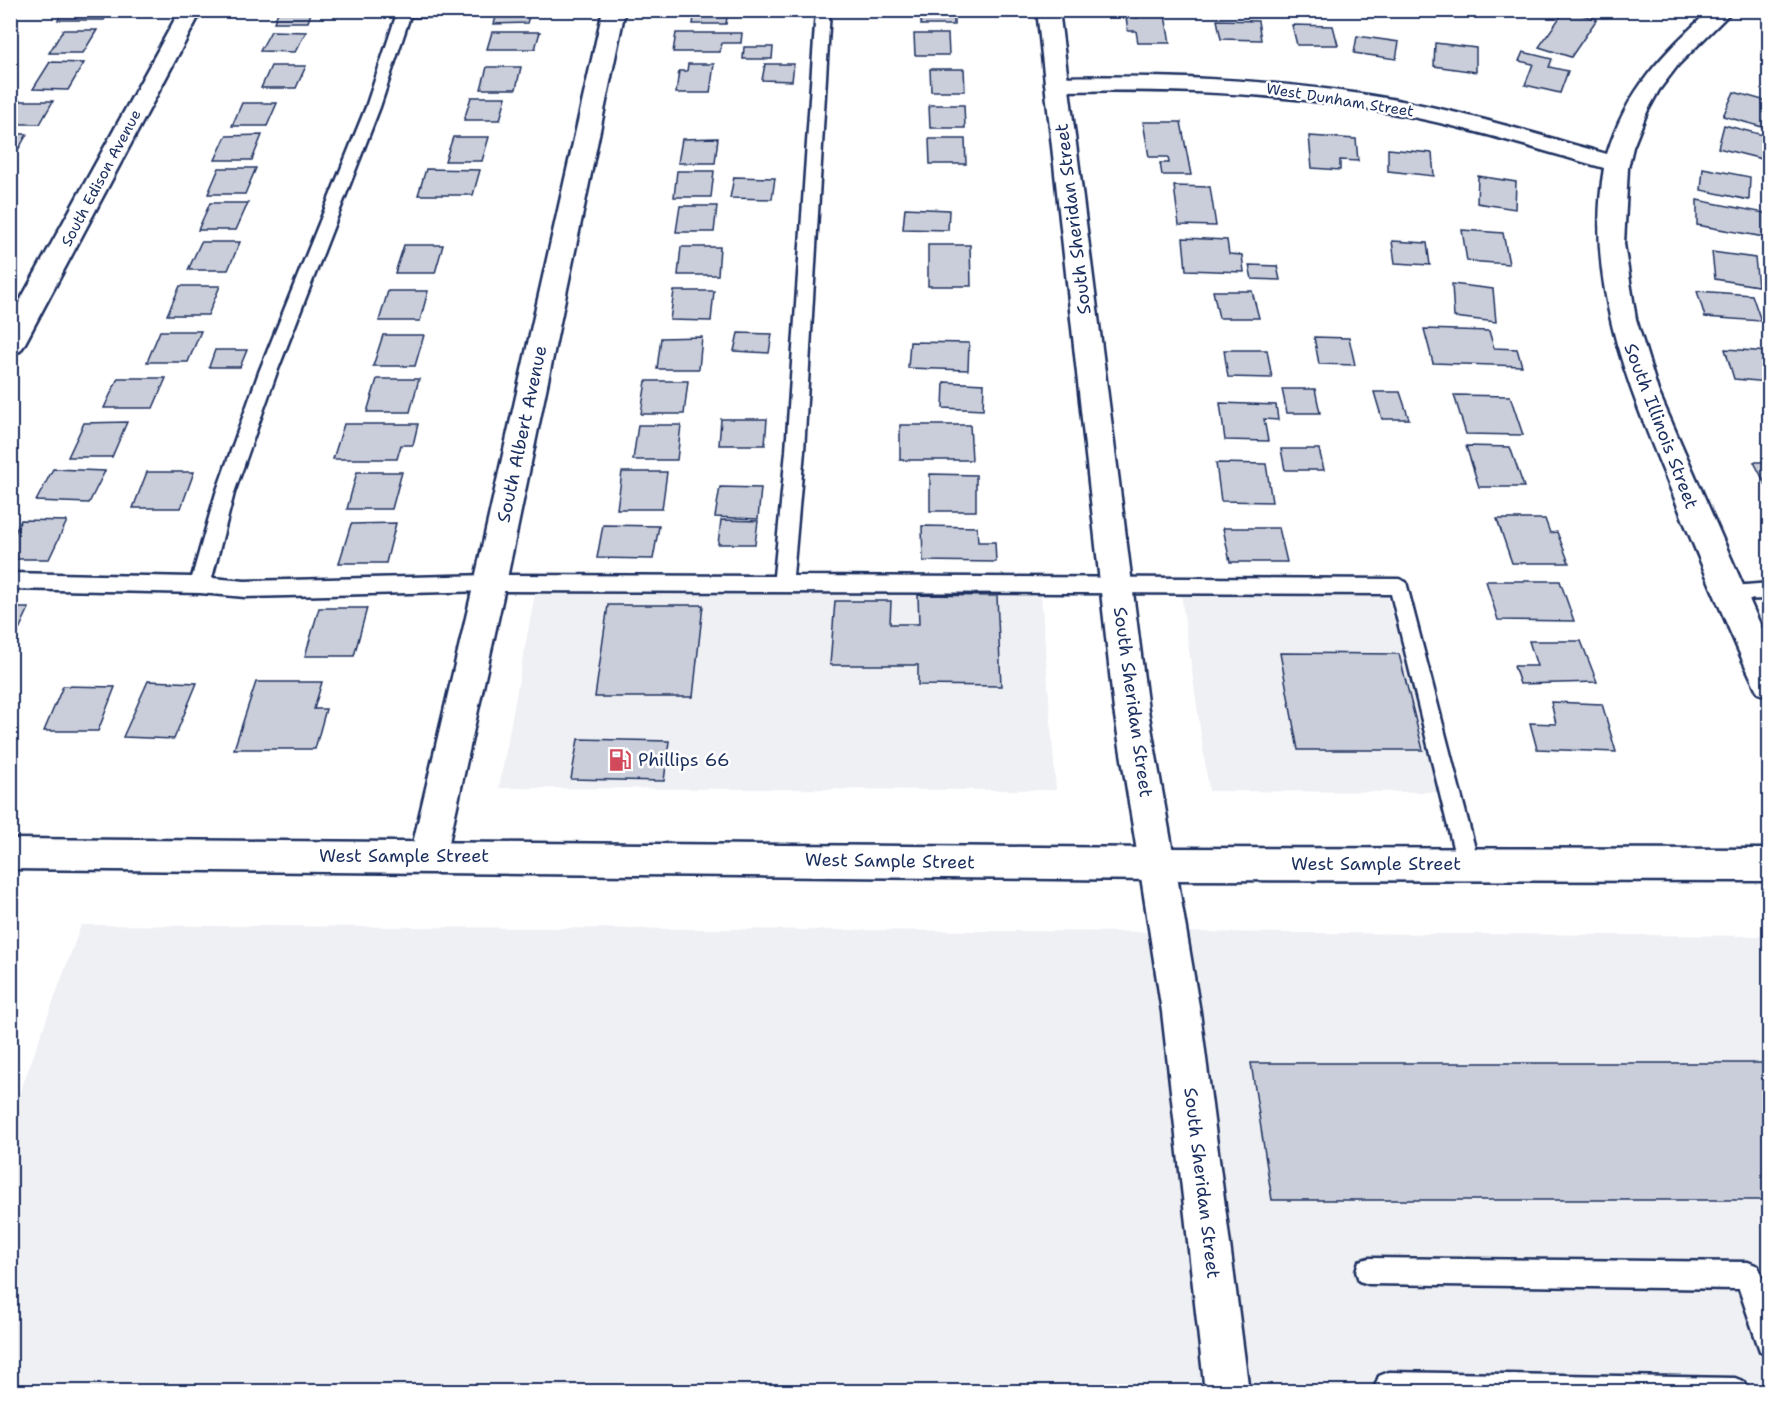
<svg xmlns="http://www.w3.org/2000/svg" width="1780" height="1402" font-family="'Shantell Sans',sans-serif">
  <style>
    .built { fill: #eff0f4 }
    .building { fill: #caceda; stroke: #1b2f5e; stroke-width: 1.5 }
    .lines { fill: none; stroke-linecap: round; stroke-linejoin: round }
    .service-casing { stroke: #1b2f5e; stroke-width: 5 }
    .minor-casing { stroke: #1b2f5e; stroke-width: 5 }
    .tertiary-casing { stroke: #1b2f5e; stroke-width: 5 }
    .secondary-casing { stroke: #1b2f5e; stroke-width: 5 }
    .service { fill: #fff; fill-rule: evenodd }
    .minor { fill: #fff; fill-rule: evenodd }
    .tertiary { fill: #fff; fill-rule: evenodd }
    .secondary { fill: #fff; fill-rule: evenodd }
    .labels { text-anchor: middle; stroke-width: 5; stroke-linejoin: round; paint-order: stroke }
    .far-street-label { font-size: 15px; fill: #1b2f5e; stroke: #fff }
    .street-label { font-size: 18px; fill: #1b2f5e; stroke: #fff }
    .poi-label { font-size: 18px; fill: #1b2f5e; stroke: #fff; text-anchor: start }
  </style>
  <rect width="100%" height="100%" fill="#fff"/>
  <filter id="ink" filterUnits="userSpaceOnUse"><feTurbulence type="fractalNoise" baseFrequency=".0167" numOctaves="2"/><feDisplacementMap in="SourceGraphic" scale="12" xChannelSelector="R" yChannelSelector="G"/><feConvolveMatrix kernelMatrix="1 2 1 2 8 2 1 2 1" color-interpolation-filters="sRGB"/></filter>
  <g filter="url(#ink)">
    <!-- built -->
    <g class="built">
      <path d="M536,588L1041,594L1056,790L499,788Z"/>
      <path d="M1181,594L1387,595L1441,792L1209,791Z"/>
      <path d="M81,925L1769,936V1391H11L10,1120Z"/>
    </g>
    <!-- building -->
    <g class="building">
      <path d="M63,10H103L109,11L104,20H58Z"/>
      <path d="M279,10H312L308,22H274Z"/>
      <path d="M414,10H440L437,18H411Z"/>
      <path d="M498,10H531L527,23L494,24Z"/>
      <path d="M695,10H728L726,24H693Z"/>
      <rect x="921" y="10" width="33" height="15"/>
      <path d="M1137,10H1164L1170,43H1138L1136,31H1128L1126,17L1138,18Z"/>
      <path d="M1565,10L1597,19L1571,57L1539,47Z"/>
      <path d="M1217,20L1258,21L1261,40L1221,39Z"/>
      <path d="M1292,25L1333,26L1338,45H1297Z"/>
      <path d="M63,30H97L83,53H49Z"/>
      <path d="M271,31L306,32L295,52L260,51Z"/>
      <path d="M492,32H540L535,49H487Z"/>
      <path d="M676,33H742L741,43H722L720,52H673Z"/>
      <path d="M914,34H948L949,55H915Z"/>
      <path d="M1357,36L1399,42L1396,59L1354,53Z"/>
      <path d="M1435,43L1476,48V72L1434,66Z"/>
      <path d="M744,47H773L772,59H743Z"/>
      <path d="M1523,52L1552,59L1549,67L1568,71L1560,93L1525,85L1533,64L1519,61Z"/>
      <path d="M50,62L84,63L68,90L33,89Z"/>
      <path d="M688,64H714L710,93H676L679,71H687Z"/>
      <path d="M765,64H794L792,81L762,80Z"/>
      <path d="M271,66H306L296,88H261Z"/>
      <path d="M487,67H521L516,89H481Z"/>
      <path d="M930,69H964L965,91H931Z"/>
      <path d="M1734,92L1770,102V120L1766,128L1723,116Z"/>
      <path d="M471,97H506L500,120H464Z"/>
      <path d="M18,101H53L40,124H10V113Z"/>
      <path d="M242,103H277L267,126H232Z"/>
      <path d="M929,105H964L965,128H930Z"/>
      <path d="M1143,122H1181L1191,175H1162L1160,163H1169L1168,157H1149Z"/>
      <path d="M1724,125L1767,136L1762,159L1718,148Z"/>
      <path d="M10,134H27L13,159H10Z"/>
      <path d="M262,135L252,160H215L226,136Z"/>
      <path d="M1309,136L1356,139L1358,161L1340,160V170L1312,168Z"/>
      <path d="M453,137H489L482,161H445Z"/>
      <path d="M718,138L715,163H678L682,139Z"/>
      <path d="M929,139H965L966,164H930Z"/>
      <path d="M1388,149L1432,153L1434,176L1388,171Z"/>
      <path d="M219,168H256L245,194H208Z"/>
      <path d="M1703,168L1750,177L1749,200L1701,190Z"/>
      <path d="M426,169L480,170L473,195H418Z"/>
      <path d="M677,171H714L711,197H674Z"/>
      <path d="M1478,176L1516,182L1515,209L1477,203Z"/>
      <path d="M734,177L775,178L772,199L730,198Z"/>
      <path d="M1174,186L1210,187L1216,226L1179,225Z"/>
      <path d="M1697,200L1770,214V238L1697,225Z"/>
      <path d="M210,203H248L236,230H198Z"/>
      <path d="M680,206H717L714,232H676Z"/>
      <path d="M905,208L949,210L948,230L903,229Z"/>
      <path d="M1462,230L1503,233L1509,264L1467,261Z"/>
      <path d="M1183,238L1227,240L1229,254L1242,255L1244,272L1186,270Z"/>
      <path d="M1392,241L1427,243L1430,265L1395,263Z"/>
      <path d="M201,242H240L228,270H188Z"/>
      <path d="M404,245H443L435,273H395Z"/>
      <path d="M928,245H970L971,286H928Z"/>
      <path d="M681,247H720L718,275H678Z"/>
      <path d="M1712,252L1755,258L1758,286L1715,279Z"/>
      <path d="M1249,265L1277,266L1280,280L1252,279Z"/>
      <path d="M1452,284L1493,289L1496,322L1454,317Z"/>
      <path d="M180,286H220L208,315H167Z"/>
      <path d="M388,291H428L420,321H379Z"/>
      <path d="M674,291H714L711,321L670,320Z"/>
      <path d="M1213,291H1252L1259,318H1219Z"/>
      <path d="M1697,291L1752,295L1761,321L1705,317Z"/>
      <path d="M1424,329L1489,331L1494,348L1517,349L1522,366L1433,363Z"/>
      <path d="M160,331H201L188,362H147Z"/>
      <path d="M738,333L772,334L769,353L734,351Z"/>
      <path d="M383,335H424L415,366H373Z"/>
      <path d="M702,337L699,369H657L661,338Z"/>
      <path d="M1314,337L1349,338L1355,365L1319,364Z"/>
      <path d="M910,342L969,343L968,370L908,368Z"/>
      <path d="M1725,349L1770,352V382L1734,379Z"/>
      <path d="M215,350H247L240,367H209Z"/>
      <path d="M1224,350H1267L1272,378L1228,377Z"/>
      <path d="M118,378H166L153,408H104Z"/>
      <path d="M377,379H419L410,412H367Z"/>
      <path d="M646,381H688L684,414H641Z"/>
      <path d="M944,382L984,384L983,410L943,408Z"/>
      <path d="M1282,389H1315L1320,413H1287Z"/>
      <path d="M1374,392H1400L1409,419H1382Z"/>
      <path d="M1454,395L1510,396L1523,435L1466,434Z"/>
      <path d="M1220,403L1276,405L1278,420L1264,419L1268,441L1225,440Z"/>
      <path d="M721,419H767L765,445H719Z"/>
      <path d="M127,422L112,457H68L84,423Z"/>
      <path d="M344,424H418L413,445H401L397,459H333Z"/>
      <path d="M638,425H681L677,460H633Z"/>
      <path d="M900,425H970L972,460H900Z"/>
      <path d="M1466,446L1510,447L1524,487H1479Z"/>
      <path d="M1281,449H1319L1324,470H1285Z"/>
      <path d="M1754,462H1770V493Z"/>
      <path d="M1216,463L1266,464L1272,502L1221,501Z"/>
      <path d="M53,469L105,471L89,503L36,501Z"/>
      <path d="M147,472H194L181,508H133Z"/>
      <path d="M357,472H402L392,509H347Z"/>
      <path d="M622,472H667L662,509H617Z"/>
      <path d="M930,474L976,475V511H930Z"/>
      <path d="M720,487L761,488L758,519L715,517Z"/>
      <path d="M1497,519H1545L1550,533L1557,532L1569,563H1512Z"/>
      <path d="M21,520L67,521L49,559H10V543Z"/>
      <path d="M721,520L758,521L755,544H718Z"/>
      <path d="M396,523L386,563H339L351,524Z"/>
      <path d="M603,525L659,526L653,559L597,558Z"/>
      <path d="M922,526L977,527L978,542H995L996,562L923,561Z"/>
      <path d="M1223,528H1279L1287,562H1230Z"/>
      <path d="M1486,581H1560L1574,621L1498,620Z"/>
      <path d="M918,595L997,596L1001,686L918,685V665H830L835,601H891L890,624H919Z"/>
      <path d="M608,605H703L693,697H595Z"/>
      <path d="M10,608H29L10,649Z"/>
      <path d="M319,608H367L354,656H305Z"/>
      <path d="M1529,641H1581L1597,682L1520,684L1514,666H1537Z"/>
      <path d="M1280,653L1399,654L1423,750H1298Z"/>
      <path d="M148,681L197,683L174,739L123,737Z"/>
      <path d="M256,682H322L314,709H326L315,749H234Z"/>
      <path d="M63,686L115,687L98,731H44Z"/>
      <path d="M1551,702L1602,704L1616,752L1537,749L1530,723L1556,724Z"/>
      <path d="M578,739L669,741L664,781L571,779Z"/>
      <path d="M1251,1063H1770V1200H1272Z"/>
    </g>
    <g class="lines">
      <!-- service casing -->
      <g class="service-casing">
        <g id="service">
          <path d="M398,10H412L380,107L277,372L234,493L212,578L245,581L490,575L774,576L786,451L816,10H830L804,451L793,576L1399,579L1406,582L1479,864L1476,871L1468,874L1460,871L1457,864L1391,594L490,591L245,597L200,593L10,589V573L192,577L216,493L259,372L366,107Z"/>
          <path d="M1770,583V599L1728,600L1721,597L1718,592L1721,587Z"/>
          <path d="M1369,1258L1748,1262L1758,1266L1770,1299V1355L1760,1351L1739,1289L1369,1284L1359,1281L1356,1271L1359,1261Z"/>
          <path d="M1389,1372L1735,1378L1745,1382L1749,1392H1377L1375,1386L1379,1376Z"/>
        </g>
      </g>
      <!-- minor casing -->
      <g class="minor-casing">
        <g id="minor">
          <path d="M180,10H202L24,345L20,351L10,354V319Z"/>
          <path d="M603,10H625L506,583L446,856L441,867L428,871L415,867L410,856L474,583Z"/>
          <path d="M1710,10H1733L1678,65L1659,90L1647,112L1633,147L1628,168L1624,244L1636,319L1658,391L1770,647V697L1758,693L1743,661C1719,606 1696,552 1674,497C1630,391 1584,285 1604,168C1533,148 1464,126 1392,113C1281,92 1169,89 1056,91L1048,89L1045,84L1048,79L1056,77C1168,75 1280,79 1391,99C1464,112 1535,134 1607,154C1627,89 1662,55 1710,10Z"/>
          <path d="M1157,848L1170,853L1175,864L1200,1012L1249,1392H1205L1162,1012L1139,864L1144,853Z"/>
        </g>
      </g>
      <!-- tertiary casing -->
      <g class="tertiary-casing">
        <path id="tertiary" d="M1037,10H1059L1148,710L1175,864L1170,875L1157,880L1144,875L1139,864L1114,710Z"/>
      </g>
      <!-- secondary casing -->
      <g class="secondary-casing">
        <path id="secondary" d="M10,839L1157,848L1770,849V881L1157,880L10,869Z"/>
      </g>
      <!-- service -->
      <use href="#service" class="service"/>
      <!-- minor -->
      <use href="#minor" class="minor"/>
      <!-- tertiary -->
      <use href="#tertiary" class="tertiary"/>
      <!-- secondary -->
      <use href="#secondary" class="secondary"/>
    </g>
  </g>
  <!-- icons -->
  <defs>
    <g id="fuel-bare" transform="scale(1.8)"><path d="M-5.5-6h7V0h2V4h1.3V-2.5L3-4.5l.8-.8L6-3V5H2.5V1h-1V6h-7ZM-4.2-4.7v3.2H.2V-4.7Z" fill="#d1495b" stroke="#fff" stroke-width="2.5" paint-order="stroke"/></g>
  </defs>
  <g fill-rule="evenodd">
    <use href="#fuel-bare" x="620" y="760"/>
  </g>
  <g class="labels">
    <!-- far-street labels -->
    <g class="far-street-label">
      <text transform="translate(1340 100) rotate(9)" y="5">West Dunham Street</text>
      <text transform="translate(101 178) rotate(-62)" y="5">South Edison Avenue</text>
    </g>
    <!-- street labels -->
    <g class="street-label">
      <text transform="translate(1073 219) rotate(-97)" y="6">South Sheridan Street</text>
      <text transform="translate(1661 426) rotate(69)" y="6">South Illinois Street</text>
      <text transform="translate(522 434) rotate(-78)" y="6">South Albert Avenue</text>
      <text transform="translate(1133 702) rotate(82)" y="6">South Sheridan Street</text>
      <text x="404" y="862">West Sample Street</text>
      <text transform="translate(890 861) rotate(1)" y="6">West Sample Street</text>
      <text x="1376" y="870">West Sample Street</text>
      <text transform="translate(1202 1183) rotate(83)" y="6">South Sheridan Street</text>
    </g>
    <!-- poi labels -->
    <g class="poi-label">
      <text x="638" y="766">Phillips 66</text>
    </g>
  </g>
  <!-- margin -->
  <rect width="1780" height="1402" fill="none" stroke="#fff" stroke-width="36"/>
  <rect x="18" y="18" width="1744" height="1366" fill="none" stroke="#1b2f5e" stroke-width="2" filter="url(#ink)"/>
</svg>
